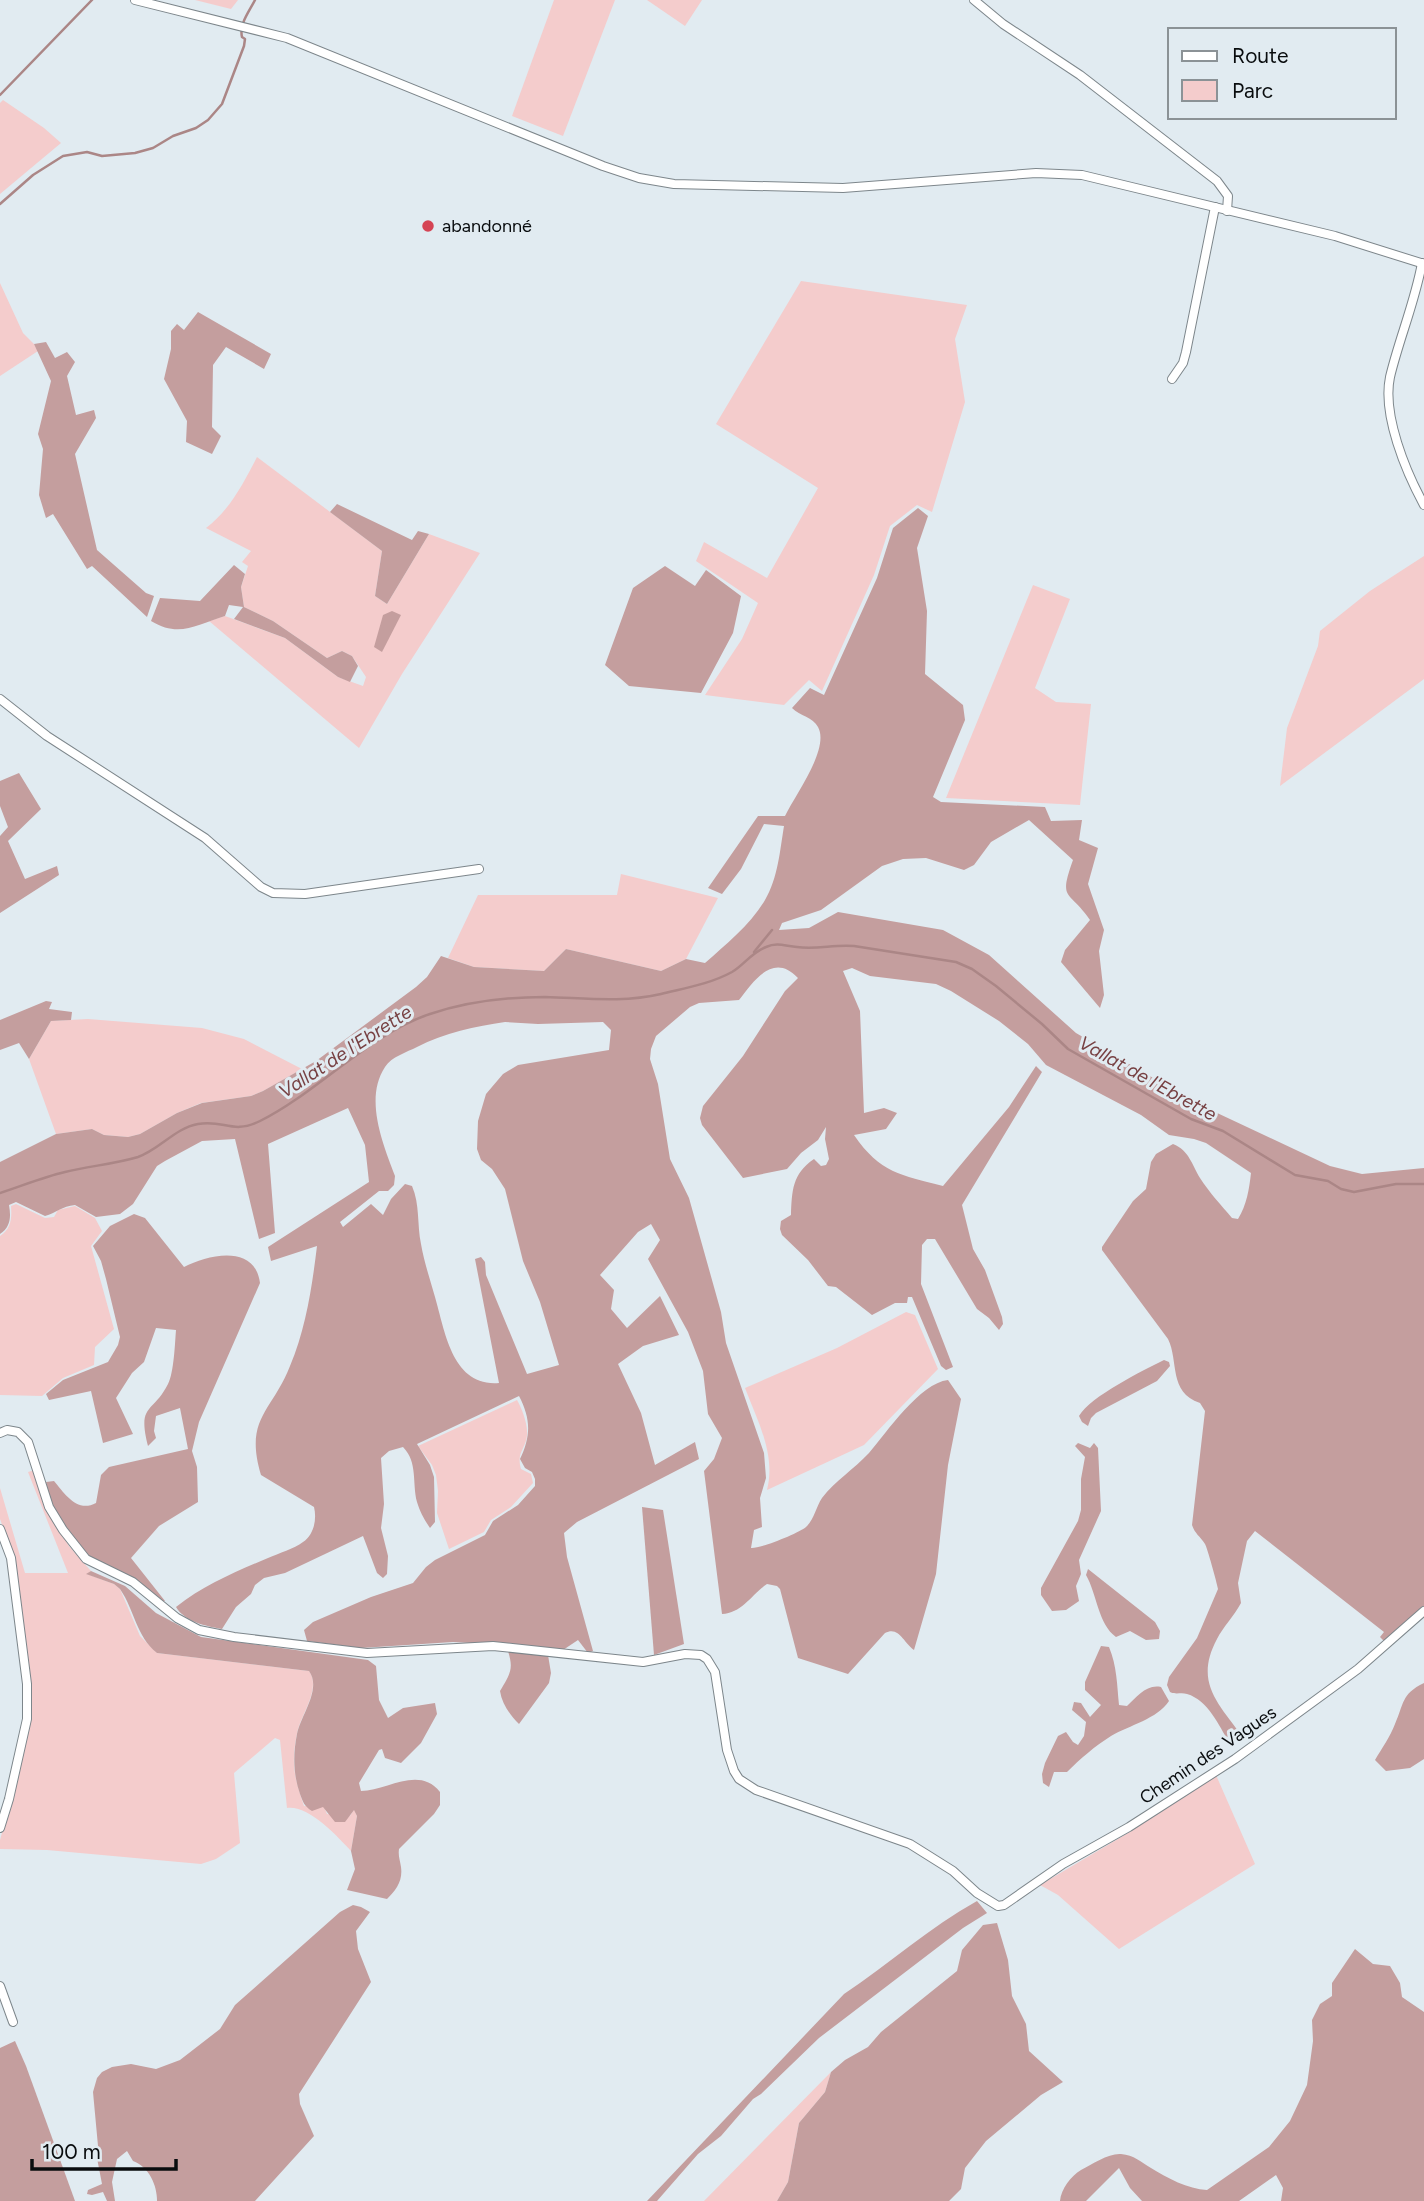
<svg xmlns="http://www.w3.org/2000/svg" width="1424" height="2201" font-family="Figtree,sans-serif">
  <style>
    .green { fill: #f4cccc }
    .forest { fill: #c49e9e; fill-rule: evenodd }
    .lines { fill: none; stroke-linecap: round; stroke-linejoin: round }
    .stream { stroke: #ab8686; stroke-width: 2.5 }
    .street-casing { stroke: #7d868b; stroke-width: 10 }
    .street { stroke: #fff; stroke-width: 8 }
    .poi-dot { fill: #d54454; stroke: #e1ebf1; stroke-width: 2.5 }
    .labels { text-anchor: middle; stroke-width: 6; stroke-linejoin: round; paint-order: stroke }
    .poi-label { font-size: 18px; fill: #090c0e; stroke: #e1ebf1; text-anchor: start }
    .street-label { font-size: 18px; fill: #090c0e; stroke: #e1ebf1 }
    .water-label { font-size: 19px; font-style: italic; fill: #774143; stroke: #e1ebf1 }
  </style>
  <rect width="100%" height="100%" fill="#e1ebf1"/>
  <!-- green -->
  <g class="green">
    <path d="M195,0H238L231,9Z"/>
    <path d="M554,0H615L563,136L512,116Z"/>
    <path d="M647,0H702L685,26Z"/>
    <path d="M3,100L44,128L61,143L0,194V103Z"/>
    <path d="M801,281L967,305L955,339L965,402L932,512L917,505L890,526L874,575L822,691L809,680L784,705L705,695L742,639L758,603L696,561L704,542L767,578L818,488L716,424Z"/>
    <path d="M0,283L23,333L34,344L38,351L0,376Z"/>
    <path d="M257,457L382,551L375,596L387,604L429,534L480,553L402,674L359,748L209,621L225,616L285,638L338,677L363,686L366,677L352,656L342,651L327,658L273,621L244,607L241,587L248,566L242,562L251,551L206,528C230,510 244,482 257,457Z"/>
    <path d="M1424,556V679L1280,786L1287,728L1318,646L1320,631L1370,591Z"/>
    <path d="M1033,585L1070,599L1035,688L1056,702L1091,704L1080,805L946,798Z"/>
    <path d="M621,874L718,898L686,959L661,971L566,949L544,971L474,967L448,958L478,895H617Z"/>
    <path d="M88,1019L202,1028L244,1039L302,1069L263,1091L251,1096L201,1103L177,1113L140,1134L128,1137L104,1135L92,1129L56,1134L29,1059L51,1021Z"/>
    <path d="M16,1204L45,1218L54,1217L58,1210L75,1206L95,1218L102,1231L91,1246L114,1329L95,1347L94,1365L63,1378L42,1396L0,1395V1236C11,1229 12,1219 11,1206Z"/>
    <path d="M906,1312L915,1315L938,1369L864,1445L767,1490C776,1455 758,1422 745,1388L837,1348Z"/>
    <path d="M517,1400C522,1409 528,1424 527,1435C526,1449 516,1452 521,1469L531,1474L533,1483L511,1507L491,1520L484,1532L449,1549L437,1513L438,1491L436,1475L432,1465L418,1446Z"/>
    <path d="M35,1470L57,1526L69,1546L91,1571L87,1574L114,1584L120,1589L140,1636L157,1653L309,1671C321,1687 303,1712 298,1729C296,1738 294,1748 294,1757C293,1774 299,1791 304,1806L324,1807L327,1814L350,1816L354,1809L357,1816L351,1851C337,1836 309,1805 287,1808L280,1740L275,1738L234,1773L240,1843L216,1859L201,1864L47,1850L0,1849V1840L16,1782L30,1709L14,1559L0,1519V1488L25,1573H68L28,1472Z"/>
    <path d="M1216,1775L1255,1864L1119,1949L1058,1895L1040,1885L1128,1833Z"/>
    <path d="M831,2072L825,2092L799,2123L788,2182L777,2201H704Z"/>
  </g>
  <!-- forest -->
  <g class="forest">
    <path d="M198,312L271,354L264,369L226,347L213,365L212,427L221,436L212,454L186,442L187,421L164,379L171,349V331L177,324L184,330Z"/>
    <path d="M46,342L55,358L67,352L75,362L67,376L76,415L94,410L96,418L75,454L97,550L146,593L154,596L147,617L92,566L87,569L53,514L46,518L39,495L43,449L38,434L51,381L34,344Z"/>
    <path d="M337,504L412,540L418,531L429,534L387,604L375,596L382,551L330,512Z"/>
    <path d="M918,508L928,516L917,548L927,611L925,674L963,705L965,720L933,797L941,802L1045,807L1051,821L1082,820L1079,840L1098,848L1088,884L1104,930L1099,951L1104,995L1100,1008L1061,962L1065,950L1090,920C1069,889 1058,902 1073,860L1029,820L991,842L974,865L964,870L926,858L903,859L882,866L821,910L782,923L779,930L809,928L838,912L943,930L989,955L1076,1033L1198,1104L1330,1166L1362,1174L1424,1168V1609L1386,1643L1380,1637L1384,1632L1255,1531L1247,1541L1238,1583L1241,1603C1234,1616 1223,1627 1217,1639C1194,1682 1218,1703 1242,1736L1234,1744L1229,1742C1219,1726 1208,1700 1187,1694C1181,1692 1176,1695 1170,1692L1167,1685L1169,1677L1197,1638L1218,1589C1217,1583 1207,1547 1205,1544C1200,1536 1195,1534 1192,1525L1205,1411L1200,1403C1168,1392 1179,1361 1168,1339L1102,1250V1247L1133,1201L1146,1189L1151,1162L1156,1154L1173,1144C1189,1150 1192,1165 1200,1178C1209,1192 1221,1205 1232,1218L1238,1219C1247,1204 1249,1190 1251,1173L1206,1143L1194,1139L1169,1135L1141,1115L1046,1065L1028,1044L999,1021L951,991L936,984L870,976L852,968L843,971L860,1011L864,1113L884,1108L897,1113L886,1129L854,1135C880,1173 901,1175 943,1186L1009,1107L1036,1066L1042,1072L962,1205L973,1249L985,1270L1002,1317L1003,1324L999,1330L989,1318L977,1309L935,1239H927L922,1245L921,1284L953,1367L946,1370L941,1366L912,1297H908L907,1303H895L872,1315L836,1287L828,1286L808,1260L782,1235L780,1229L781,1221L791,1215C792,1191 792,1174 814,1159L821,1166L826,1165L829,1159L825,1139L826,1127L818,1140L801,1153L787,1169L743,1178L702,1125L700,1118L703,1106L743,1056L785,991L798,978C773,951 753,982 739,1000L699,1003L690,1007L656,1036L651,1049L650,1059L658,1084L670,1159L689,1198L721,1312L726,1343L764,1453L766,1478L760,1498L762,1527L754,1530L751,1548C760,1549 799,1533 806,1527C814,1520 816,1507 822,1498C835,1481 854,1469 869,1453C887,1432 920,1383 948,1380L961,1399L948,1465L936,1574L914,1650C903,1642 899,1626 885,1633L848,1674L798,1658L780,1589L777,1586L767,1584C751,1595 742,1613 722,1614L704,1471L714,1459L722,1438L708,1414L703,1371L688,1332L648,1259L660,1240L651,1224L638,1232L600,1275L614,1290L611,1309L627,1328L660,1296L679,1335L643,1346L618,1364L641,1413L655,1465L695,1442L699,1459L577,1522L564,1533L567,1557L593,1651L588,1653L578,1640L560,1652L547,1649L551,1673L549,1683L519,1724C510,1715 502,1704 500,1691C512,1671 514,1668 506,1645L453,1642L361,1648L307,1641L304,1630L313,1622L371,1597L413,1583L426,1567L435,1560L485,1535L493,1521L518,1505L535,1486V1479L532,1472L525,1468L520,1459C531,1436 531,1419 519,1396L417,1444L430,1465L434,1477L435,1522L430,1528C424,1519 420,1512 417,1502C412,1483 418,1462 403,1447L389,1451L381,1458L384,1504L381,1528L388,1556L387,1574L383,1578L377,1573L363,1536L285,1573L264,1578L255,1585L251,1594L236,1607L222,1629C206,1626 185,1622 176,1607C204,1585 235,1572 268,1558C279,1553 294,1549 303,1542C314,1535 317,1519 314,1507L261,1475C244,1418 272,1412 290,1366C306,1328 312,1287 317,1246L271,1261L268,1247L369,1182L365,1145L348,1108L268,1144L275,1233L259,1239L235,1139L202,1141L165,1161L157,1166L133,1204L120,1214L96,1217L75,1205C62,1206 56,1213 45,1216L16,1202L9,1205C11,1216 11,1227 0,1234V1162L56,1134L92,1129L104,1135L128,1137L140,1134L177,1113L202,1103L251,1096L263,1091L316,1061L416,987L427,977L441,956L474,967L544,971L566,949L661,971L686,959L705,963C726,944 750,925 765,900C778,878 780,850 784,826L764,824L741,869L722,894L708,888L758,816H785C795,795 830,749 818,727C813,717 800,716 792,708L810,688L824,695L877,578L893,528ZM505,1022L538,1024L603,1022L611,1030L609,1050L518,1065L503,1074L486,1094L478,1121L477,1149L481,1160L492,1169L505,1189L523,1261L540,1302L559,1365L527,1374L486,1275L485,1262L481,1257L475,1259L499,1383C452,1387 445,1331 435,1297C430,1279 424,1262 421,1244C417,1225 420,1204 412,1186L405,1184L391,1199L383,1215L371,1204L343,1227L340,1222L379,1191H388L394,1185L395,1176C383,1144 364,1099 385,1067C391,1057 407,1052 417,1047C444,1033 476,1026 505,1022Z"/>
    <path d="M234,565L245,574L241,587L244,607L273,621L327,658L342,651L352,656L358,666L350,682L338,677L285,638L234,619L243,607L229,605L225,616C196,625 179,638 151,621L160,598L200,601Z"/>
    <path d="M665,566L695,586L706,570L741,596L733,633L701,693L629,686L605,665L633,588Z"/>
    <path d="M392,611L401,615L382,652L374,647L383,615Z"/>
    <path d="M19,773L41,809L8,841L25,879L57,866L59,875L0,913V836L8,827L0,806V781Z"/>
    <path d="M46,1001L52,1002L49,1009L72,1012L71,1020L51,1021L29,1059L19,1043L0,1050V1020Z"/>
    <path d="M134,1214L145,1218L184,1267C209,1254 255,1244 260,1283L199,1422L192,1451L197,1467L198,1502L159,1526L131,1558L165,1601L160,1602L87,1558L51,1507L46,1482L54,1481C65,1494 77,1513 96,1503L101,1475L109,1467L188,1449L180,1408L156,1416L154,1431L156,1438L148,1446C137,1403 153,1414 168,1384C174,1373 175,1342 176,1330L156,1328L144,1362L132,1373L116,1398L133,1434L103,1443L91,1391L49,1400L46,1394L63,1380L108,1362L118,1345L120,1337L106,1279L101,1261L93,1246L110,1226Z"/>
    <path d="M1164,1360L1169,1362L1170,1366L1157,1381L1096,1413L1091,1418L1088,1426L1082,1422L1079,1416C1091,1396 1142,1371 1164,1360Z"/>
    <path d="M1078,1443L1090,1448L1094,1443L1098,1448L1101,1511L1079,1560L1081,1574L1076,1586L1079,1601L1066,1610L1052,1611L1041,1595V1588L1078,1521L1081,1510V1479L1085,1457L1075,1446Z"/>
    <path d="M642,1507L663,1510L684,1644L654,1655Z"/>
    <path d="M1088,1569L1155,1622L1160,1631L1159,1639L1146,1640L1130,1631L1116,1637C1098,1624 1097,1594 1086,1575Z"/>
    <path d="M91,1571L125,1586L156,1613L201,1637L368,1660L376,1666L379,1700L388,1718L403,1708L435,1703L437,1714L421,1743L401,1763L385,1758L382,1749L379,1750L359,1783L361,1791C386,1791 419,1765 440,1792V1805L434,1814L399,1849C398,1856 400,1860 401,1867C403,1881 396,1890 387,1899L347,1890L355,1869L351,1851L357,1816L354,1810L345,1822H335L323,1807L312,1811C304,1806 303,1802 300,1794C293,1774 293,1754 297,1734C301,1715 322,1689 309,1671L157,1653C136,1636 135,1611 120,1589L114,1584L86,1574Z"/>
    <path d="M1101,1646L1109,1647C1117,1666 1117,1685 1119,1705L1127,1706C1137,1697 1146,1684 1161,1687L1169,1701C1157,1719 1130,1725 1111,1736C1095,1746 1080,1759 1067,1772H1054L1049,1787L1043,1783L1042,1774L1045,1763L1058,1736L1066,1732L1073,1742L1078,1745L1084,1736L1086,1722L1072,1710L1074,1702L1081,1703L1090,1717L1101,1705L1085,1690V1682Z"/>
    <path d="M1424,1683V1759L1410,1768L1386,1771L1375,1760C1382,1748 1390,1737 1395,1724C1404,1704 1401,1694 1424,1683Z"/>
    <path d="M977,1901L987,1913L963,1928L819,2038L761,2094L753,2099L721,2136L698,2154L657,2201H647L844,1994C889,1964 930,1927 977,1901Z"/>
    <path d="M353,1905L361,1907L370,1912L356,1931L358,1949L371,1982L299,2094L300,2104L314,2136L255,2201H157C157,2185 149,2167 133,2161L127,2151L117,2159L112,2182L115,2201H107L103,2192L92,2195L87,2194L88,2190L102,2184L96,2153L98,2146L93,2092L97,2078L102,2072L112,2067L131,2064L156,2069L180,2060L220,2029L235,2005L340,1912Z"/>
    <path d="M997,1923L1008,1960L1012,1996L1026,2024L1029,2051L1063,2082L1041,2095L986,2141L965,2168L961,2189L949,2201H777L788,2182L799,2123L825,2092L831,2072L845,2060L868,2047L881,2032L957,1971L962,1950L983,1925Z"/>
    <path d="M1355,1949L1373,1964L1390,1966L1400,1983L1402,1997L1424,2012V2201H1281L1283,2188L1276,2175L1239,2201H1142L1130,2188L1119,2168L1086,2201H1060C1061,2189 1071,2176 1081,2170C1092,2164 1109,2153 1121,2154C1134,2155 1141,2162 1151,2168C1167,2178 1188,2189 1207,2190L1269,2147L1290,2121L1307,2085L1313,2041L1312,2020L1320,2004L1332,1996V1983Z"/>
    <path d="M15,2041L26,2066L75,2201H0V2048Z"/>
  </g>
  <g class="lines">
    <!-- stream -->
    <g class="stream">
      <path d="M0,95L92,0"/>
      <path d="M0,204L33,175L63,156L87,152L102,156L135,153L153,148L173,136L196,128L208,120L222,104L244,46L245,39L242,37C239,24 249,12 255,0"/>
      <path d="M754,952L772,930"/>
      <path d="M0,1193C22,1186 43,1177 65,1172C89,1166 115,1164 138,1157C159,1150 175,1128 198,1124C224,1119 232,1135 260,1121C318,1092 369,1034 430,1014C466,1002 507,997 545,997C585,998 622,1003 661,994C685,988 710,984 732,972C744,965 752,952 766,947C777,942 785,946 797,947C816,950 835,944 854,946L956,962L972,969L996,986L1042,1024L1068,1049L1191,1119L1223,1131L1295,1175L1328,1181L1341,1189L1354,1192L1396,1184H1424"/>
    </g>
    <!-- street casing -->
    <g class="street-casing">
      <g id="street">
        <path d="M135,0L287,38L603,166L639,178L674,184L843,188L1036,173L1082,175L1335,236L1424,264"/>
        <path d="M974,0L1003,24L1080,75L1217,181L1228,196L1227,211"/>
        <path d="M1422,263C1415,302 1399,339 1390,377C1382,415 1406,472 1424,505"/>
        <path d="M1172,379L1183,363L1186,352L1215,207"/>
        <path d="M0,699L47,736L205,838L261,887L273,893L305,894L479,869"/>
        <path d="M0,1433L7,1430L18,1432L28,1442L49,1507L63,1530L86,1559L133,1582L177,1618L199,1630L234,1637L367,1653L493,1646L643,1662L685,1654L701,1655L707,1659L715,1672L727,1750L734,1771L739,1779L756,1790L910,1844L953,1871L977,1893L998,1906L1004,1905L1063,1864L1129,1827L1235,1759L1358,1669L1424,1611"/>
        <path d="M0,1529L11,1558L27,1684V1719L9,1799L0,1828"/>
        <path d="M0,1986L13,2022"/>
      </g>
    </g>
    <!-- street -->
    <use href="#street" class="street"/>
  </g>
  <!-- markers -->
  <circle class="poi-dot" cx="428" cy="226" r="7"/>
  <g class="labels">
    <!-- poi labels -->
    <g class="poi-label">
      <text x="442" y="232">abandonné</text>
    </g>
    <!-- street labels -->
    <g class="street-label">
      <text transform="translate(1208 1755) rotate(-34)" y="6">Chemin des Vagues</text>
    </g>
    <!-- water labels -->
    <g class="water-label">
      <text transform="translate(345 1051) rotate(-33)" y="7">Vallat de l'Ebrette</text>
      <text transform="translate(1148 1078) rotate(29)" y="7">Vallat de l'Ebrette</text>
    </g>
  </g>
  <!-- legend -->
  <rect x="1168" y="28" width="228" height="91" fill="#e1ebf1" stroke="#8b9296" stroke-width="2"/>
  <rect x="1182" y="51" width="35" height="10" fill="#ffffff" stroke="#8b9296" stroke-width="2"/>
  <text x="1232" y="63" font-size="21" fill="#090c0e">Route</text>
  <rect x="1182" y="80" width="35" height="21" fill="#f4cccc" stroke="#8b9296" stroke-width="2"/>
  <text x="1232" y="98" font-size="21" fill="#090c0e">Parc</text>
  <!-- scale -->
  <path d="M32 2159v10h144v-10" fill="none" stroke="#090c0e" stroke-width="3.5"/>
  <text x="42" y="2159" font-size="21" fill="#090c0e" stroke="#e1ebf1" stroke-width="5" paint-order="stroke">100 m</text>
</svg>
